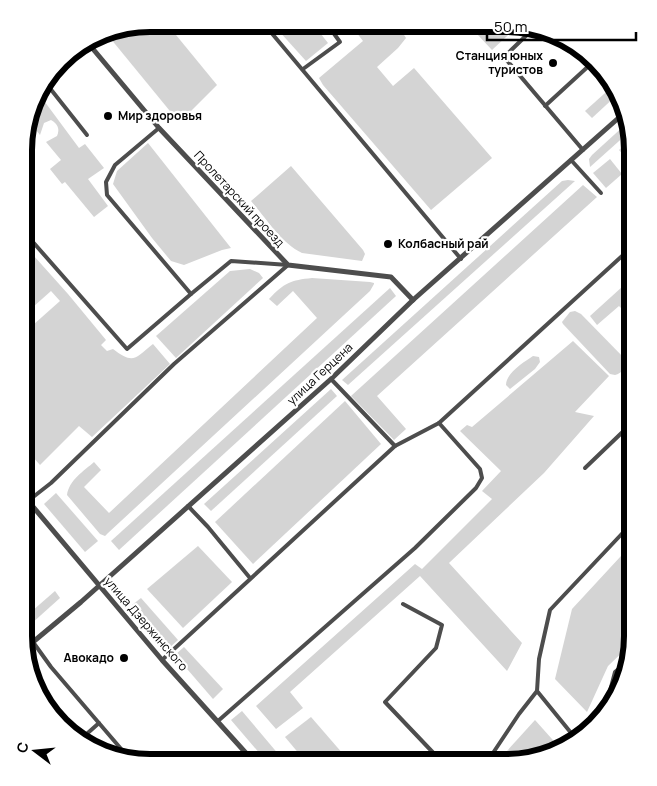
<svg xmlns="http://www.w3.org/2000/svg" width="657" height="786" font-family="Manrope,sans-serif">
  <style>
    .green { fill: #d4d4d4 }
    .lines { fill: none; stroke-linecap: round; stroke-linejoin: round }
    .service { stroke: #4d4d4d; stroke-width: 4 }
    .minor { stroke: #4d4d4d; stroke-width: 5 }
    .poi-dot { fill: #000; stroke: #fff; stroke-width: 2 }
    .labels { text-anchor: middle; stroke-width: 4.5; stroke-linejoin: round; paint-order: stroke }
    .poi-label { font-size: 12px; font-weight: bold; fill: #000; stroke: #fff; text-anchor: end }
    .street-label { font-size: 12px; fill: #000; stroke: #fff }
    .rim { fill: none; stroke: #000; stroke-width: 6 }
  </style>
  <rect width="100%" height="100%" fill="#fff"/>
  <!-- green -->
  <g class="green">
    <path d="M151,24H167L217,85L184,118L174,116L106,33L110,31Z"/>
    <path d="M285,24H313L328,43L306,61L278,30Z"/>
    <path d="M350,24H397L406,38L398,48L377,67L393,86L414,68L492,158L431,210L323,85L319,78L363,41Z"/>
    <path d="M487,25H519L492,50L477,34Z"/>
    <path d="M614,85L618,94L592,118L585,111Z"/>
    <path d="M39,94L79,148L85,144L104,168L88,179L108,206L94,217L65,182L62,184L50,169L61,160L46,142L57,136C60,129 58,124 51,120L44,123L40,135L29,121Z"/>
    <path d="M626,124L628,133L590,167L589,159L592,155Z"/>
    <path d="M630,140L633,151L632,165L619,150Z"/>
    <path d="M148,143L231,248L222,250L184,265L171,261L152,238L113,184L117,171Z"/>
    <path d="M610,159L622,174L606,188L593,173Z"/>
    <path d="M291,166L363,250L365,254L362,261L302,253C281,243 266,218 251,201Z"/>
    <path d="M568,180L575,181L348,385L342,380L562,181Z"/>
    <path d="M583,185L597,197L377,396L406,429L394,440L351,396Z"/>
    <path d="M25,246L68,294L106,340L101,345L107,351L113,349C134,365 135,358 153,344L170,364L92,437L79,426L40,465L24,447V316L33,325L60,301L51,291L24,315Z"/>
    <path d="M250,269L259,273L263,278L176,358L156,336L230,271Z"/>
    <path d="M633,277V301L623,310L619,306L597,325L590,316Z"/>
    <path d="M312,278L370,282L374,283V284L370,291L108,533L105,536L100,534L67,495C69,480 84,471 94,462L101,470L84,487L109,513L317,318L293,291L277,306L269,299C284,283 291,280 312,278Z"/>
    <path d="M390,288L396,296L119,550L111,541Z"/>
    <path d="M575,311L581,314L627,361C625,369 622,373 615,375L610,374L563,324L562,322L570,312Z"/>
    <path d="M573,341L609,376L575,412L594,416L544,473L449,563L522,643L507,671L420,576L290,692L303,708L276,729L256,706L415,564L422,569L492,499L482,491L501,471L460,431L467,425L472,427Z"/>
    <path d="M533,356L539,357L540,362L535,369L510,389L506,385C506,373 524,362 533,356Z"/>
    <path d="M331,389L337,396L211,511L204,504Z"/>
    <path d="M345,401L381,444L253,564L215,522Z"/>
    <path d="M56,493L98,541L85,552L44,504Z"/>
    <path d="M633,543V642L608,666L587,712L555,679L572,609Z"/>
    <path d="M198,546L232,582L183,628L147,589Z"/>
    <path d="M55,591L60,598L31,624L24,618Z"/>
    <path d="M141,598L178,640L169,648L132,605Z"/>
    <path d="M184,647L223,689L213,699L175,655Z"/>
    <path d="M242,711L285,762H267L231,720Z"/>
    <path d="M311,717L350,762H306L285,737Z"/>
    <path d="M535,720L560,748L514,762H497Z"/>
  </g>
  <g class="lines">
    <!-- service -->
    <g class="service">
      <path d="M264,24L461,259"/>
      <path d="M533,29L504,57L583,150"/>
      <path d="M303,69L340,42L327,24"/>
      <path d="M45,82L87,135"/>
      <path d="M545,106L593,62"/>
      <path d="M571,160L601,193"/>
      <path d="M631,225L633,229"/>
      <path d="M25,233L127,349L191,294"/>
      <path d="M331,379L395,446L439,423"/>
      <path d="M585,468L633,422"/>
      <path d="M28,501L51,483L174,364L288,265L231,261L191,294L107,195L106,182L115,165L159,128"/>
      <path d="M188,506L208,527L250,578"/>
      <path d="M403,604L442,625L436,648L385,702L442,762"/>
      <path d="M24,634L33,642L51,667L128,757"/>
      <path d="M162,660L395,446"/>
      <path d="M537,691L576,739"/>
      <path d="M605,710L615,672L628,661"/>
      <path d="M218,721L415,548L476,488L482,478L480,469L439,423L633,246"/>
      <path d="M81,739L99,723"/>
      <path d="M487,762L519,714L537,691L539,659L550,610L633,522"/>
    </g>
    <!-- minor -->
    <g class="minor">
      <path d="M88,43L159,128L288,265L391,277L413,300"/>
      <path d="M24,496L162,660L254,762"/>
      <path d="M27,647L81,602L331,379L413,300L623,114"/>
    </g>
  </g>
  <!-- markers -->
  <g class="poi-dot">
    <circle cx="553" cy="63" r="5"/>
    <circle cx="108" cy="116" r="5"/>
    <circle cx="388" cy="244" r="5"/>
    <circle cx="124" cy="658" r="5"/>
  </g>
  <g class="labels">
    <!-- poi labels -->
    <g class="poi-label">
      <text x="543" y="60">Станция юных<tspan x="543" dy="14">туристов</tspan></text>
      <text x="118" y="120" text-anchor="start">Мир здоровья</text>
      <text x="398" y="248" text-anchor="start">Колбасный рай</text>
      <text x="114" y="662">Авокадо</text>
    </g>
    <!-- street labels -->
    <g class="street-label">
      <text transform="translate(239 199) rotate(47)" y="4">Пролетарский проезд</text>
      <text transform="translate(320 374) rotate(-43)" y="4">улица Герцена</text>
      <text transform="translate(146 624) rotate(49)" y="4">улица Дзержинского</text>
    </g>
  </g>
  <!-- crop -->
  <path d="M0 0H657V786H0ZM150 32H506A118 118 0 0 1 624 150V636A118 118 0 0 1 506 754H150A118 118 0 0 1 32 636V150A118 118 0 0 1 150 32Z" fill="#fff" fill-rule="evenodd"/>
  <path class="rim" d="M150 32H506A118 118 0 0 1 624 150V636A118 118 0 0 1 506 754H150A118 118 0 0 1 32 636V150A118 118 0 0 1 150 32Z"/>
  <!-- north arrow -->
  <g transform="translate(35 751) rotate(286)" stroke="#ffffff" stroke-width="4" paint-order="stroke">
  <path d="M0-4L9 19L0 12L-9 19Z" fill="#000000"/>
  <text y="-8" font-size="14" font-weight="bold" text-anchor="middle" fill="#000000">С</text>
  </g>
  <!-- scale -->
  <path d="M487 32v8h149v-8" fill="none" stroke="#000000" stroke-width="2.5"/>
  <text x="494" y="32" font-size="15" fill="#000000" stroke="#ffffff" stroke-width="4" paint-order="stroke">50 m</text>
</svg>
